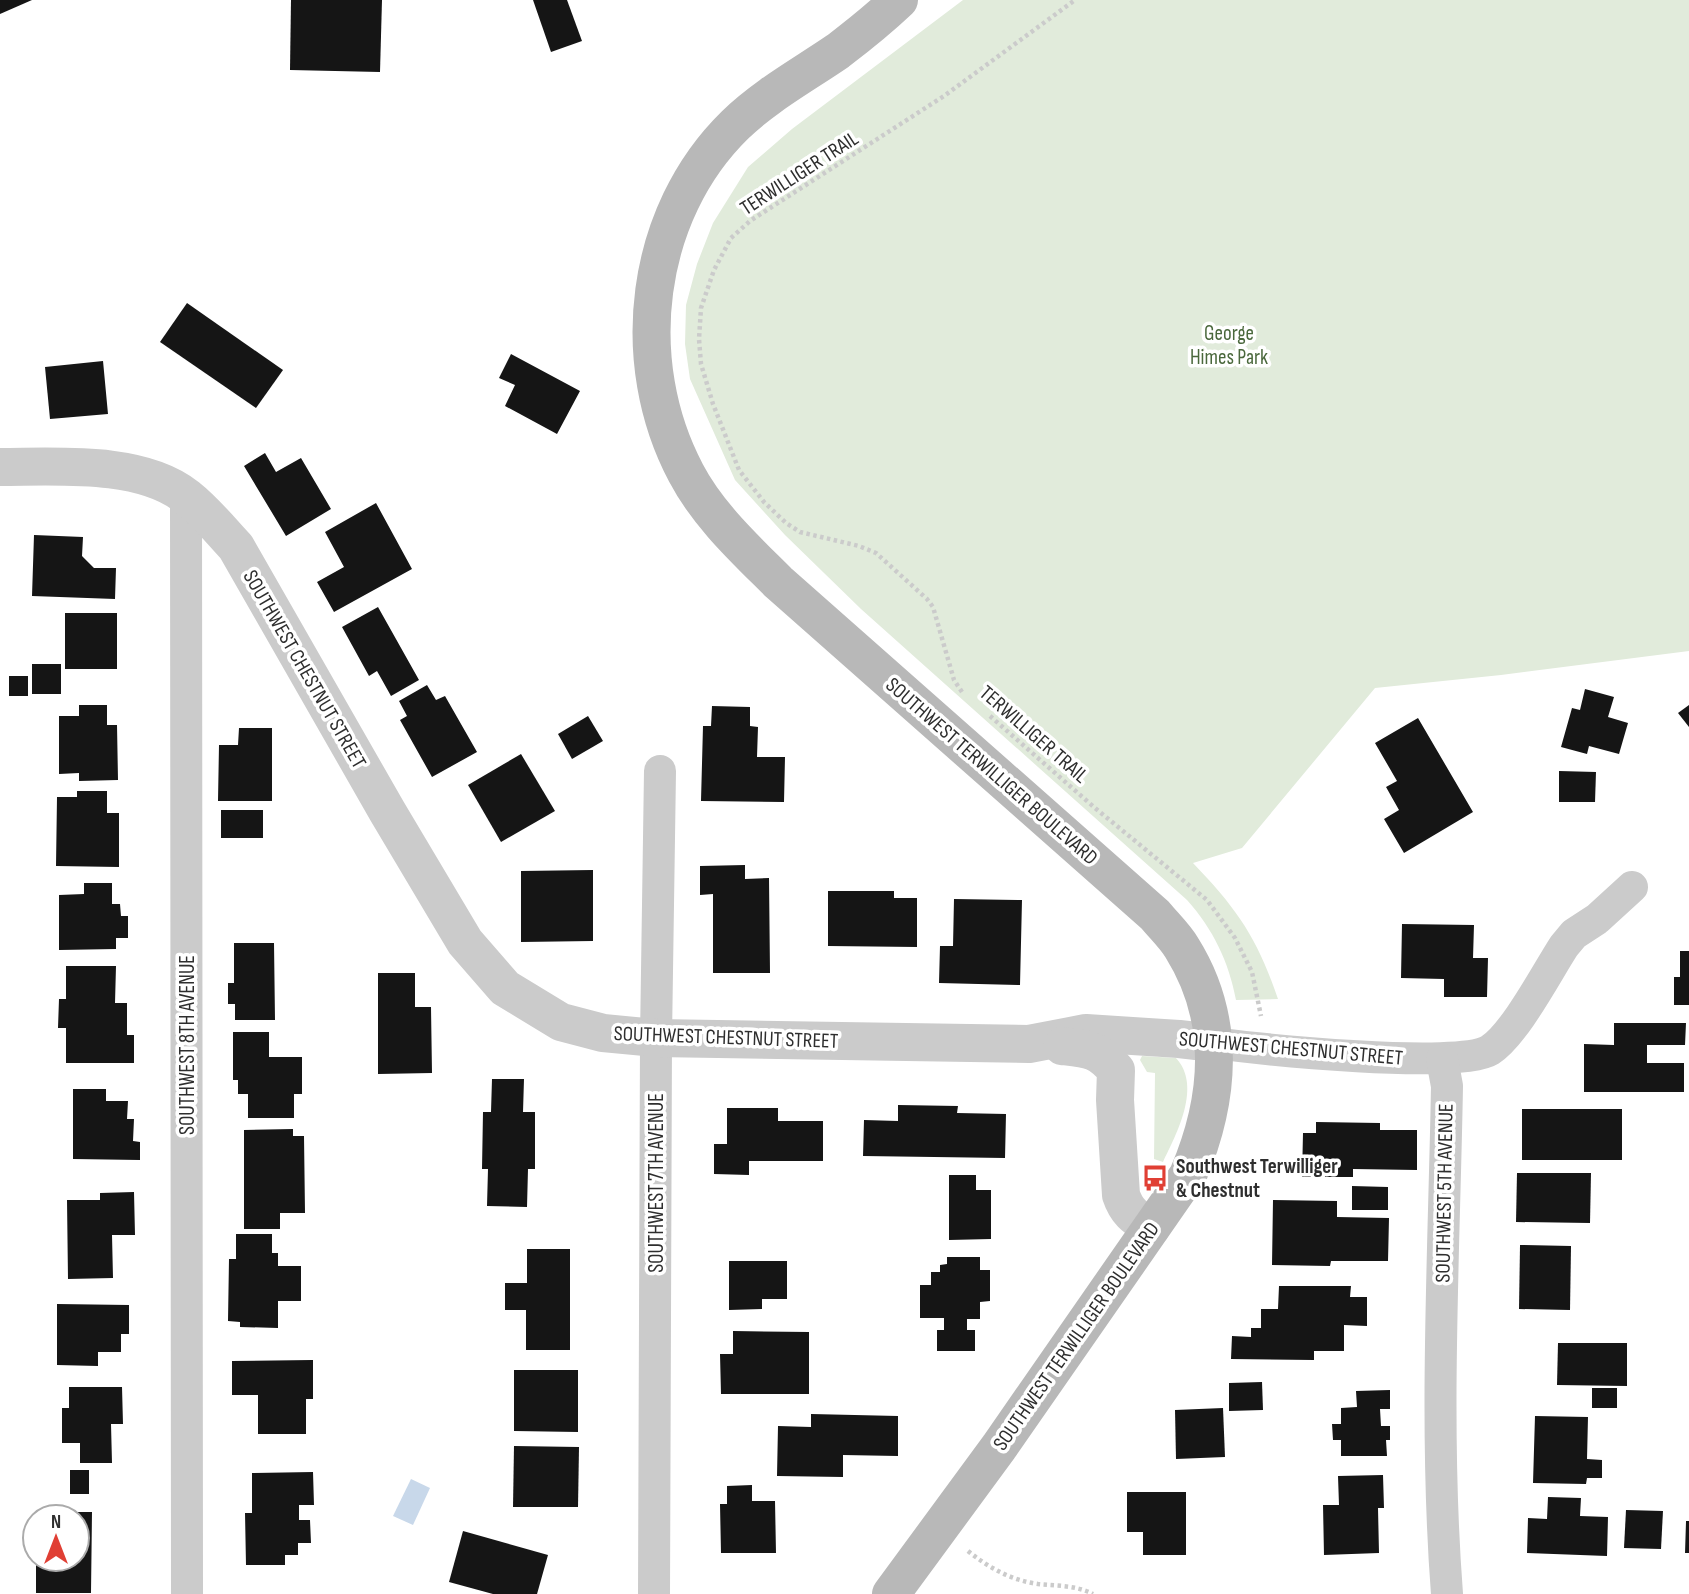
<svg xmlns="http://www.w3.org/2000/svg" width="1689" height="1594" font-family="'Sofia Sans Condensed',sans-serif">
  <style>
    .green { fill: #e1ebdb }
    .water { fill: #c8d8ea }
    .building { fill: #151515 }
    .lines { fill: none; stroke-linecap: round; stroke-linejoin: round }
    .path { stroke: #cbcbcb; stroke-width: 4.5; stroke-dasharray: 3.5 3.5; stroke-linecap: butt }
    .minor { stroke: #cbcbcb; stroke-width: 32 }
    .tertiary { stroke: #cbcbcb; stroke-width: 38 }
    .secondary { stroke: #b8b8b8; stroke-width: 38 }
    .labels { text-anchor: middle; stroke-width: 7; stroke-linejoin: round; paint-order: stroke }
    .street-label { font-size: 21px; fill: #2e2e2e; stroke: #fff }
    .park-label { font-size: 21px; fill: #4a683c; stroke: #fff }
    .poi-label { font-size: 21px; font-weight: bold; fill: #2e2e2e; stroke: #fff; text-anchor: start }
  </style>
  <rect width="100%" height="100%" fill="#fff"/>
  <!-- green -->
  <g class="green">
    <path d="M963,0H1689V651L1501,675L1375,688L1242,848L1193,863C1237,909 1257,937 1278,999L1236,1000C1229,962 1213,929 1187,900L861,609L785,535L735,480L690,379L685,344L686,305L697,264L713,223L748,167L792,129Z"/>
    <path d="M1142,1056L1176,1058C1202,1086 1177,1133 1163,1162L1154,1159L1155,1073L1147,1072L1140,1060Z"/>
  </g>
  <!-- water -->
  <path class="water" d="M411,1479L430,1488L413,1525L393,1516Z"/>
  <!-- building -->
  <g class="building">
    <path d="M0,0H32L0,14Z"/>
    <path d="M291,0H382L380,72L290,70Z"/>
    <path d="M533,0H567L582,41L551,52Z"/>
    <path d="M187,303L283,370L256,408L160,342Z"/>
    <path d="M511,354L580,391L557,434L505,406L515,385L499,378Z"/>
    <path d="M103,361L108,414L50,419L45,367Z"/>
    <path d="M265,453L276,472L301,458L331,509L286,536L244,466Z"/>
    <path d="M376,503L412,569L334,612L317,582L344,567L325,532Z"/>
    <path d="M34,535L83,537L82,556L94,568H116L115,599L32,596Z"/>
    <path d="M378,607L419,680L391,696L377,671L369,676L342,627Z"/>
    <rect x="65" y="613" width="52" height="56"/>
    <rect x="32" y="664" width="29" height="30"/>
    <rect x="9" y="676" width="19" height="20"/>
    <path d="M427,685L436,700L445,696L477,752L432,777L400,720L407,716L399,701Z"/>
    <path d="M1585,689L1614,697L1608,717L1628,723L1619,754L1589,746L1587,754L1561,747L1572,708L1580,710Z"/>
    <path d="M79,705H107V725H117L118,780L79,781V773L59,774V716H79Z"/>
    <path d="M1689,705V727L1678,713Z"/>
    <path d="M712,706L750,707V726L758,727L757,757H785L784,802L701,801L703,726H711Z"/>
    <path d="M588,716L603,741L572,759L558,734Z"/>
    <path d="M1418,718L1473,812L1404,853L1384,819L1399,810L1386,787L1397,781L1375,743Z"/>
    <path d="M239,728H272V801H218L219,745H238Z"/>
    <path d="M521,754L555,811L501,842L468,785Z"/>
    <path d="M1559,771L1596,772L1595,802H1559Z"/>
    <path d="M77,791H107V813H119V867L56,866L57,797H77Z"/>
    <rect x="221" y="810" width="42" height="28"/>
    <path d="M745,865V879L769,878L770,973H713V894L700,895V866Z"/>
    <path d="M593,870V941L521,942V871Z"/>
    <path d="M84,883H112V904H120L121,916H128V938H116V949L59,950V895L84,894Z"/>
    <path d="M828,891H894V898H917V947L828,946Z"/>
    <path d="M954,899L1022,900L1020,985L939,983L940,946H953Z"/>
    <path d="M1402,924L1474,925L1473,958H1488L1487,997H1444V979L1401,978Z"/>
    <path d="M234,943H274L275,1020H235V1004H228V983H234Z"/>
    <path d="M1680,951H1689V1005H1674V977H1680Z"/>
    <path d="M66,966H116L115,1003H127V1035H134V1063H66V1028H58L59,999H66Z"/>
    <path d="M378,973H415V1007H431L432,1073L378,1074Z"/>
    <path d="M1614,1023H1686L1685,1045H1647V1063H1684V1092H1584V1044L1614,1045Z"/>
    <path d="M233,1032H269V1057H302V1094H294V1118H248V1094H238V1080H233Z"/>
    <path d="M492,1079H524L523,1112H535V1169H528L527,1207L487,1206L488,1169H482L483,1112H491Z"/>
    <path d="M73,1089H106V1101H128L127,1119H134L133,1141L140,1142V1160L73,1159Z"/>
    <path d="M898,1105L958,1106L957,1113L1006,1114L1005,1158L863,1156L864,1120L898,1121Z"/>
    <path d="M727,1108H778V1121H823V1161H749V1175L714,1174V1144H727Z"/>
    <rect x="1522" y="1109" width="100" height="51"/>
    <path d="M1316,1122L1380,1123V1130H1417V1170L1353,1169V1177H1302L1303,1133H1316Z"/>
    <path d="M293,1129V1136H304L305,1213H280V1229H244V1130Z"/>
    <path d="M1517,1173H1591L1590,1223L1516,1222Z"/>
    <path d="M949,1175H976V1190H991V1239L949,1240Z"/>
    <path d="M1352,1186L1388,1187V1210H1352Z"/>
    <path d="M134,1192L135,1235H112L113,1278L68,1279L67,1200H100V1193Z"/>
    <path d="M1273,1200L1337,1201V1217L1389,1218L1388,1261H1331L1330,1266L1272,1265Z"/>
    <path d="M236,1234H272V1253H278V1266H301V1301H278V1328L240,1327V1322L228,1321L229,1259H236Z"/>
    <path d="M1520,1245L1571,1246L1570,1310L1519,1309Z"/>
    <path d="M527,1249H570V1350H526V1310H505V1283H527Z"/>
    <path d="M947,1257H980V1270H990V1301L980,1302V1319H967V1330H975V1351H937V1330H944V1318H920V1285H931V1272H940V1265L947,1264Z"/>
    <path d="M729,1261H787V1299H762V1309L729,1310Z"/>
    <path d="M1279,1286H1351L1350,1297H1367V1326L1344,1325V1351H1314V1360L1231,1359L1232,1336L1251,1337V1328H1261V1309H1278Z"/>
    <path d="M57,1304L129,1305V1334H121V1352H98V1366L57,1365Z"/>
    <path d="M733,1331L809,1332V1394H721L720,1354H733Z"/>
    <path d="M1558,1343H1627V1386L1557,1385Z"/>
    <path d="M313,1360V1399H306V1434H258V1395H232V1361Z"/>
    <path d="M514,1370H578V1432L514,1431Z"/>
    <path d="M1262,1382L1263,1410L1229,1411V1383Z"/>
    <path d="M69,1387H122L123,1424H111L112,1463H80V1443H62V1408H69Z"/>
    <rect x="1592" y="1388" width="25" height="20"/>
    <path d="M1390,1390V1409H1380L1381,1426H1390V1440H1386L1387,1456H1341V1440H1333L1332,1424H1341V1408L1357,1407L1356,1391Z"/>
    <path d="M1223,1408L1225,1457L1176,1459L1175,1410Z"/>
    <path d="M811,1414L898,1416V1456L843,1455V1477L777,1476L778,1426L811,1427Z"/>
    <path d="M1535,1416L1588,1417L1587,1459L1602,1460V1478H1587L1586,1484L1533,1483Z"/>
    <path d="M514,1446L579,1447L578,1507H513Z"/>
    <rect x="70" y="1470" width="19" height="24"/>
    <path d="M313,1472L314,1505H299V1520H310L311,1543H298V1555H285V1565H246L245,1513H252V1473Z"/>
    <path d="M1383,1475L1384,1508H1378L1379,1553L1324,1555L1323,1505H1339L1338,1476Z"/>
    <path d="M752,1485V1501H775L776,1553H721L720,1504H727V1486Z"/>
    <path d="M1127,1492H1186V1555H1143V1532H1127Z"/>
    <path d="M1548,1497L1581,1498L1580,1516L1608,1517L1607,1556L1527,1553L1528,1518L1547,1519Z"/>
    <path d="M1626,1510L1663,1511L1661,1549L1624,1548Z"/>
    <path d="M56,1512H92L91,1593H36V1559H77V1517H56Z"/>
    <path d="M1686,1521H1689V1553H1685Z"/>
    <path d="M463,1531L548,1555L537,1594H493L449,1582Z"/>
  </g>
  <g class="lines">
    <!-- path -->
    <g class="path">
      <path d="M962,692L954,680L933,607L927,599L876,553L859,546L800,532L786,523L764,502L739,470L713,404L701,364L699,339L701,308L714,270L731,238L750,221L944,96L1075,0"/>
      <path d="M990,716L1095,808L1207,900L1235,938L1252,972L1261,1016"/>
      <path d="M968,1551C989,1568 1011,1580 1038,1584C1056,1586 1076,1585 1093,1594"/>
    </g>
    <!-- minor -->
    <g class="minor">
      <path d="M186,496L187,1594"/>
      <path d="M1214,1043C1259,1049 1459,1070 1490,1050C1515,1034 1547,972 1564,946L1574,934L1597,919L1632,887"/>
      <path d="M1442,1059L1447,1086C1444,1255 1434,1425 1447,1594"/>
      <path d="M654,1594L656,1038L660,771"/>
    </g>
    <!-- tertiary -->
    <g class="tertiary">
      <path d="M0,467C56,467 141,460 187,497C206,512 220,530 236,547L387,811L465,942L505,988L561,1022L603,1033L656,1038L1029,1044L1086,1033L1179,1039L1214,1043"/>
      <path d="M1062,1046C1089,1049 1098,1049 1116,1070L1115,1100L1121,1195C1127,1213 1136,1218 1151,1228"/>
    </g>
    <!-- secondary -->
    <path class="secondary" d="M891,1594L999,1447L1188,1175C1220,1100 1227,1020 1182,948C1175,936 1164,926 1155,915L778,582C745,549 708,515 686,473C627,362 644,214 735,125C766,95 803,75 838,51C859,35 880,18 899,0"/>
  </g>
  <!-- icons -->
  <defs>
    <g id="bus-bare" transform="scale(2.1)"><path d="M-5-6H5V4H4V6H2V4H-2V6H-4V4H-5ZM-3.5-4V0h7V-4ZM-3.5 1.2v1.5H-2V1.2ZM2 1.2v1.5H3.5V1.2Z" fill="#e03f34" stroke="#fff" stroke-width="2.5" paint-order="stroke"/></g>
  </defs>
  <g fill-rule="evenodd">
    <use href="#bus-bare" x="1155" y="1178"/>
  </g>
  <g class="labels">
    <!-- street labels -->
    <g class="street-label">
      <text transform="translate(799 173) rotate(-33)" y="7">TERWILLIGER TRAIL</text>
      <text transform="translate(305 669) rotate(60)" y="7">SOUTHWEST CHESTNUT STREET</text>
      <text transform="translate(1034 734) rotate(41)" y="7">TERWILLIGER TRAIL</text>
      <text transform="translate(992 771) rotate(41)" y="7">SOUTHWEST TERWILLIGER BOULEVARD</text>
      <text transform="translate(726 1037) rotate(2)" y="7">SOUTHWEST CHESTNUT STREET</text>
      <text transform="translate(187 1045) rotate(-90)" y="7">SOUTHWEST 8TH AVENUE</text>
      <text transform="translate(1291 1048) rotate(5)" y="7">SOUTHWEST CHESTNUT STREET</text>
      <text transform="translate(656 1183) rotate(-90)" y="7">SOUTHWEST 7TH AVENUE</text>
      <text transform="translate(1444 1193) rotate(-89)" y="7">SOUTHWEST 5TH AVENUE</text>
      <text transform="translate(1076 1336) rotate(-55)" y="7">SOUTHWEST TERWILLIGER BOULEVARD</text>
    </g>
    <!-- park labels -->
    <g class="park-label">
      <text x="1229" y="340">George<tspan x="1229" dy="24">Himes Park</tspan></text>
    </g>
    <!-- poi labels -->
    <g class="poi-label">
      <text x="1176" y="1173">Southwest Terwilliger<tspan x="1176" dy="24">&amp; Chestnut</tspan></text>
    </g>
  </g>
  <!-- north arrow -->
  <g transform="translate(56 1538)"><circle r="33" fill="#ffffff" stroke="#ababab" stroke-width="2"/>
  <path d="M0-5L12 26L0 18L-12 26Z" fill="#e03f34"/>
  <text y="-10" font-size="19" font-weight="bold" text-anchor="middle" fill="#2e2e2e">N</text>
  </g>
</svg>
